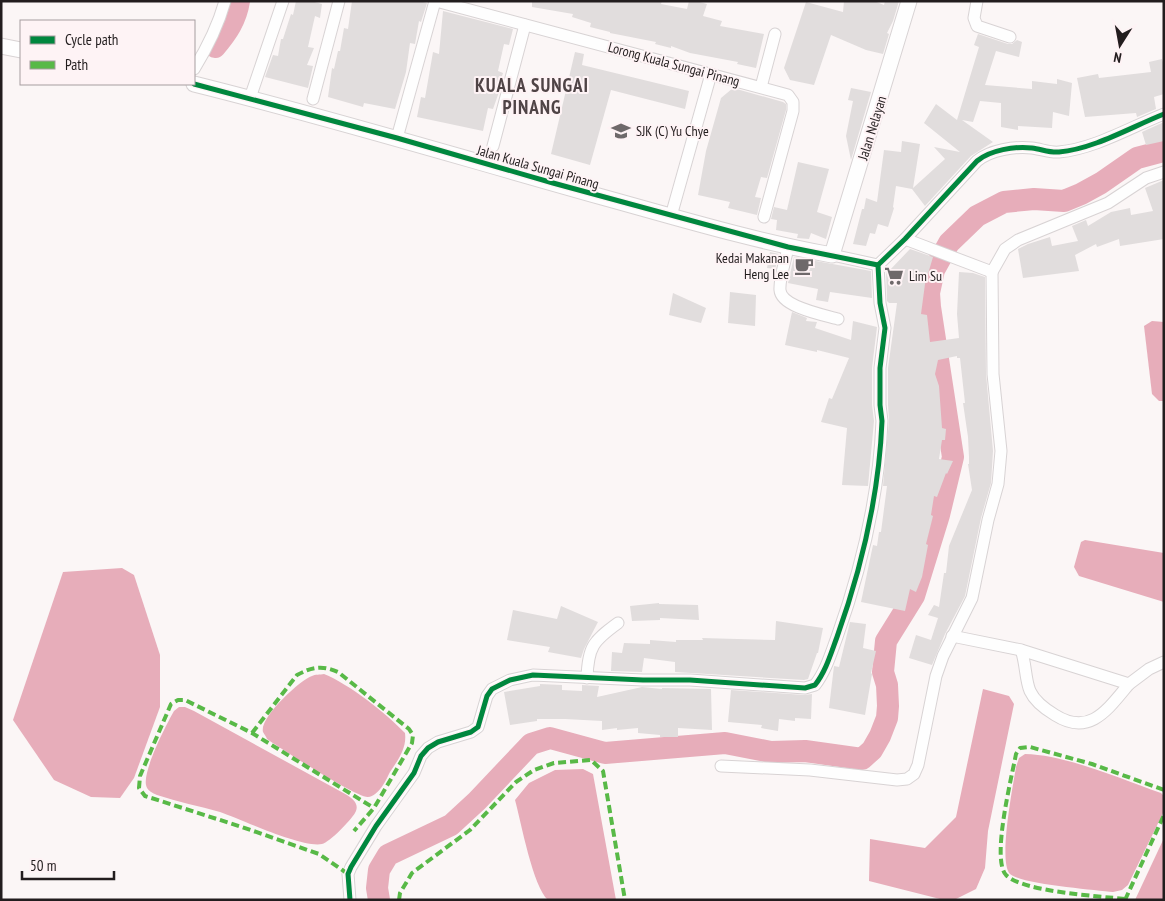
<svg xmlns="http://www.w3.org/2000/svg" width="1165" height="901" font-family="'PT Sans Narrow',sans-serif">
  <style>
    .water { fill: #e7adba }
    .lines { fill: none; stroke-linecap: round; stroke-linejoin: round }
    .river { stroke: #e7adba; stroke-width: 22 }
    .building { fill: #e1dddd }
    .street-casing { stroke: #d8d3d4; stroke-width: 13 }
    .secondary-casing { stroke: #d8d3d4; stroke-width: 17 }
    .street { stroke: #fefefe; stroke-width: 11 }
    .secondary { stroke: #fefefe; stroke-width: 15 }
    .quiet { stroke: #58b947; stroke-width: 4; stroke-dasharray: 8 4; stroke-linecap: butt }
    .cycleway-casing { stroke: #fef3f5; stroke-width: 8 }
    .cycleway { stroke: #00873e; stroke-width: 5 }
    .labels { text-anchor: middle; stroke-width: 4; stroke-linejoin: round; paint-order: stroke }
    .street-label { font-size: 14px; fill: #221d1e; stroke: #fef3f5 }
    .poi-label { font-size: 14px; fill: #221d1e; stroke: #fef3f5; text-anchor: start }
    .district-label { font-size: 19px; font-weight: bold; letter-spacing: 1px; fill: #4f4446; stroke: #fef3f5 }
  </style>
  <rect width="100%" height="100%" fill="#fbf6f6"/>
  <!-- water -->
  <g class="water">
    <path d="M1152,321L1164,322V401H1159L1152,394L1144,326Z"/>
    <path d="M1085,540L1164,553V602L1079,576L1074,567L1081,542Z"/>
    <path d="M122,568L134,575L160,655V707L134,778L120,798L91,797L54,780L13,720L63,572Z"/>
    <path d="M324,674C349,684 386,713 405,733C407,748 398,760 390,772C386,780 379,796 368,797C357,798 280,748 267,739C266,736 264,734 263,732C259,718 300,680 312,676C315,674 320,675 324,674Z"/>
    <path d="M983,689L1009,696L1014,704L988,831L985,868L976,889L954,900H944L869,881L870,839L925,848L956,817Z"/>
    <path d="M179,707H185L194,711L347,795C353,799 360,804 355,813C350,821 330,842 322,844C301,848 243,820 220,812C199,806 178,802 157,795C153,793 147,791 146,785C143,770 166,725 174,711Z"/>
    <path d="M1025,754C1067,755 1121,779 1161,793L1164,796V811L1128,885L1122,890L1113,892C1095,890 1021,884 1010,874C998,862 1013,786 1016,767L1019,758Z"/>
    <path d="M583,769L593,774L616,900H548C533,887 521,822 515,800L529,783L555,770Z"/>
    <path d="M1164,838V900H1135Z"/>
  </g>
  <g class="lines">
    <!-- river -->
    <g class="river">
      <path d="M215,47C227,33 236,20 239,1"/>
      <path d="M379,900L377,888L379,870L388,855L451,825L477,801L531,744L550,738L605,753L725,743L771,752L805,751L862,759L872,750L880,736L887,718L888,706L887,685L883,672L886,641L914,596L939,515L953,457L930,307L929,293L934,270L949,243L977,216L1004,202L1034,199L1064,201L1081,194L1101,183L1137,158L1164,151"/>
    </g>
  </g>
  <!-- building -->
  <g class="building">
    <path d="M296,1H311L322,4L320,18L315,16L308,47L314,48L307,65L313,66L308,88L265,77L273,55L278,56L281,39H283L291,14L293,15Z"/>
    <path d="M352,1H419L427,3L421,22L419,21L415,44L410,43L406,72L395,109L364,103L363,107L328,97L332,68L334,69L338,51H340L344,28L348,29Z"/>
    <path d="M532,1H662L661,4L687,9L689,1H696L707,4L703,16L722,21L720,26L764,34L756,68L737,64L738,62L690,53L671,46V48L655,44L656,42L610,33V32L590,27L591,23L572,17L573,14L532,7Z"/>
    <path d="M844,1H874L884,5L885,1H899L893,21L887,33L889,34L883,54L866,50L831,35L814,85L790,80L784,68L806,2L843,12Z"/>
    <path d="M443,11L513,29L509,45L504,44L498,71L503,73L497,91L499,92L493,109L488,108L483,131L417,117L421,97L425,98L433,52L439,54Z"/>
    <path d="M978,34L1008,44H1012L1017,40L1022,42L1019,57L996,51L985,85L1032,89V81L1057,84V79L1072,83L1069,116L1053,112L1052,128L1018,126V130L1001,127V103L980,101L973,122L962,120L993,142L971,156L925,206L912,189L896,186L893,207L894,208L888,227L878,224L875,234L870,233L866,246L853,244L862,209H864L866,198L877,202L884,150L901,152L902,141L920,144L913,188L945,159L934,147L960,152L924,123L936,104L957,120L979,47L974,45Z"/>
    <path d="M575,52L584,54L582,65L689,91L685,109L611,90L590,165L551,154Z"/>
    <path d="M1162,59L1164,66V94L1154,97L1156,109L1137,117L1136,113L1085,117L1077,78L1098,74L1099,78L1151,72L1149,62Z"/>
    <path d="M733,88L783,102L786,104V110L767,178L761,177L755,197L761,198L757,215L728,208L730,202L698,195L706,151L721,98Z"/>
    <path d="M851,88L871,92L851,160L846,136L853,101L848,100Z"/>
    <path d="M1164,122V141L1146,145L1142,132Z"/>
    <path d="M798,162L829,169L817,212L832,217L826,239L811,233L809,239L797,238L798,234L776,230L777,220L771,219L774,207L787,210Z"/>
    <path d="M1164,180V239L1120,246L1119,239L1097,247L1096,244L1075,255L1079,271L1023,278L1018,249L1028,244L1050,237L1052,246L1078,241L1072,226L1086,220L1088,226L1111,212L1130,208L1131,215L1153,211L1145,188Z"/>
    <path d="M910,249L933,257L925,284L921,314L927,315L930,342L959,338L957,314L959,272L973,273L985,277L986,374L993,451L991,483L981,518L965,596L945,634L932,665L909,658L916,635L931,640L938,618L928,615L934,605L939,607L944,573H946L949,546L972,490L968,464H969V457L968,437L963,403H965L960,358H957V356L938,360L935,374L939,386L942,428L946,429L945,440H942L939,459L953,461L947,474L946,473L937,497L934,496L931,515L933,516L926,544L928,545L922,577L916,592L910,589L905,611L861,602L873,545L877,546L879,532H881L887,486H883L889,421L888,405V368L897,303H889L887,301L886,270L889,271Z"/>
    <path d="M770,252L779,254L775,269L767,268Z"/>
    <path d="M794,257L871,271L872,298L830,292L828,302L816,300L818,289L788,283Z"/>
    <path d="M730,292L756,295L755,326L728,323Z"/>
    <path d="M673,293L706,308L701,323L669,315Z"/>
    <path d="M792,312L807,318L806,321L817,322L815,328L851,340L853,321L877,327L872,368V405L874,421L868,486L842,485L847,428L821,422L829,398L832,399L849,358L817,350V352L785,345Z"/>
    <path d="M659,603V604L698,605L699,620L660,618V620L632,621L630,606Z"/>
    <path d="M561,606L598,622L584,649L581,658L548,652L550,647L507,640L513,610L557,619Z"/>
    <path d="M776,621L823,628L818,653H817L808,679L804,680L675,672V662L644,658L642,672L611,671L612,652L622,653L624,643L650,644V640L676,642V640H703L702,638L775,640Z"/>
    <path d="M850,622L866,624L863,648L876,651L871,673L872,674L865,715L829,708L834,666L839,667Z"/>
    <path d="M540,684L562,685V690L582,691V685L599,686L597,697L642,687L662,689V688L711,689L712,730L678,728V737H660V735L638,733V728L617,730V728L602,730V721L565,719H537V721L510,725L504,692L540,686Z"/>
    <path d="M731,690L804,695L812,694L811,719L795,718V721L779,719L778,731L761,728L762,725L728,722Z"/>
  </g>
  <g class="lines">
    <!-- street casing -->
    <g class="street-casing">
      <g id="street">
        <path d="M436,1L788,95L793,102V111L764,217"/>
        <path d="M977,1L974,18L977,26L1010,37"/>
        <path d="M194,69C207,48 218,26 225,1"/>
        <path d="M761,87L775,34"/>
        <path d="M250,98L283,1"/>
        <path d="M313,99L339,1"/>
        <path d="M397,138L435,1"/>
        <path d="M493,146L525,25"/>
        <path d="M671,216L711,74"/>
        <path d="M905,239L992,272L1005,249L1018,240L1108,203L1146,178L1164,172"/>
        <path d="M788,247C786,259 779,279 780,290C781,307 824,315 838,319"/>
        <path d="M832,255L878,265"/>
        <path d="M952,636L1021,650L1129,684L1149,669L1164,662"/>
        <path d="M1021,650C1026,663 1025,679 1030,691C1035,702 1045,709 1055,715C1090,737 1108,709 1129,684"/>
        <path d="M587,678C588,647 593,641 618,623"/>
        <path d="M721,766L810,770L897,780L907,779L914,774L918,765L936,676L943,656L972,598L988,520L998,484L1001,451L993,374L992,272"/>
        <path d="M350,900L348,874L351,867L376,826L414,773L421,756L428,748L438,742L471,732L478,727L487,696L492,689L510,680L533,675L643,680H690L805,688L815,685C826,671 831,653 837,637C862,567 879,495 882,421L880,405V368L885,328L880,303L878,265L905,239L977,161C990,150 1015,146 1032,148C1041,149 1050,153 1059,152C1094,149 1131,127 1164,114"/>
      </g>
    </g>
    <!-- secondary casing -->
    <g class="secondary-casing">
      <g id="secondary">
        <path d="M1,46L21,50"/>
        <path d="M194,84C331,118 466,159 602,197C678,218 754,241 832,255L909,1"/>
      </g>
    </g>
    <!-- street -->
    <use href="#street" class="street"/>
    <!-- secondary -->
    <use href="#secondary" class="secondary"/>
    <!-- quiet -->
    <g class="quiet">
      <path d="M252,733L297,675C312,667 322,665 338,672L409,729L413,735L412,743L374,808L354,831"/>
      <path d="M348,874L319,854L242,827L145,796L139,788L140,776L171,704L178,700H185L252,733L374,808"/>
      <path d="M1125,899C1098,896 1023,892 1006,875C991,859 1012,776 1016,754L1020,748L1030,747L1092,764L1164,790"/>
      <path d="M399,900L400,893L412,873L470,830L516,782L534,770L554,763L591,760L603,771L625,900"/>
      <path d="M1125,900L1164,815"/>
    </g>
    <!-- cycleway casing -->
    <g class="cycleway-casing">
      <g id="cycleway">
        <path d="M194,84L397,138L553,183L788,247L878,265"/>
        <path d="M350,900L348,874L351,867L376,826L414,773L421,756L428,748L438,742L471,732L478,727L487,696L492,689L510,680L533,675L643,680H690L805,688L815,685C826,671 831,653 837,637C862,567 879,495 882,421L880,405V368L885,328L880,303L878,265L905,239L977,161C990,150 1015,146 1032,148C1041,149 1050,153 1059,152C1094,149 1131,127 1164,114"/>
      </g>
    </g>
    <!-- cycleway -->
    <use href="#cycleway" class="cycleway"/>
  </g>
  <!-- icons -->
  <defs>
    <g id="school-bare" transform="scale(1.5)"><path d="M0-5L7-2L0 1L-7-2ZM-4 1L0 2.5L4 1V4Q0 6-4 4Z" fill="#6e696a" stroke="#fef3f5" stroke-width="2.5" paint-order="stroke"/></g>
    <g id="cafe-bare" transform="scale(1.5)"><path d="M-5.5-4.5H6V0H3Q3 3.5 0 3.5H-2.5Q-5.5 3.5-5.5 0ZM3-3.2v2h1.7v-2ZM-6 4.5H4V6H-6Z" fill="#6e696a" stroke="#fef3f5" stroke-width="2.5" paint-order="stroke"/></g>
    <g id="supermarket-bare" transform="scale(1.5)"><path d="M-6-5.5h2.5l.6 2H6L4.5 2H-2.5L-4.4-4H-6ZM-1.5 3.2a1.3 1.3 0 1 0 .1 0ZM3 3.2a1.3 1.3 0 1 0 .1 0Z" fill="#6e696a" stroke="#fef3f5" stroke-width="2.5" paint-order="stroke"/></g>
  </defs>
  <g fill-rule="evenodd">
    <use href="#school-bare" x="621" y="131"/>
    <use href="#cafe-bare" x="804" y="266"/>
    <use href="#supermarket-bare" x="894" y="276"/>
  </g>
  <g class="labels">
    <!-- street labels -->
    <g class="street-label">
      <text transform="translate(674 64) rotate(15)" y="5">Lorong Kuala Sungai Pinang</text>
      <text transform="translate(872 128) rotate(-73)" y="5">Jalan Nelayan</text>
      <text transform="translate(538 167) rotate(16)" y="5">Jalan Kuala Sungai Pinang</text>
    </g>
    <!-- poi labels -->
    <g class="poi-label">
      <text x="636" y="136">SJK (C) Yu Chye</text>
      <text x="789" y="263" text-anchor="end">Kedai Makanan<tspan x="789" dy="16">Heng Lee</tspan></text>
      <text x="909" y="281">Lim Su</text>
    </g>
    <!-- district labels -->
    <g class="district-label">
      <text x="532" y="92">KUALA SUNGAI<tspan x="532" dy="22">PINANG</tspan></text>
    </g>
  </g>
  <!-- border -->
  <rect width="1165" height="901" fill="none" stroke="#221d1e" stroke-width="5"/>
  <!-- legend -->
  <rect x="20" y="20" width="175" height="65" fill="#fef3f5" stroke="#a69d9f"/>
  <rect x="30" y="36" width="25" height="8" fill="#00873e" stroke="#a69d9f"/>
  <text x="65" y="45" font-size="15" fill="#221d1e">Cycle path</text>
  <rect x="30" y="61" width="25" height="8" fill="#58b947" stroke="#a69d9f"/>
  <text x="65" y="70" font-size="15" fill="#221d1e">Path</text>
  <!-- north arrow -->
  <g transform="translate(1120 45) rotate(191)" stroke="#fef3f5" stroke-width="4" paint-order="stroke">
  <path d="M0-4L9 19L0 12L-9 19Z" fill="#221d1e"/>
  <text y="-8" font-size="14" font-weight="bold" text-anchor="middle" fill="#221d1e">N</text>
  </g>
  <!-- scale -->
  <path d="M22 871v8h92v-8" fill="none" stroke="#221d1e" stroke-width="2.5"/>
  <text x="30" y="871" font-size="15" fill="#221d1e" stroke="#fef3f5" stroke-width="4" paint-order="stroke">50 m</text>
</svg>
